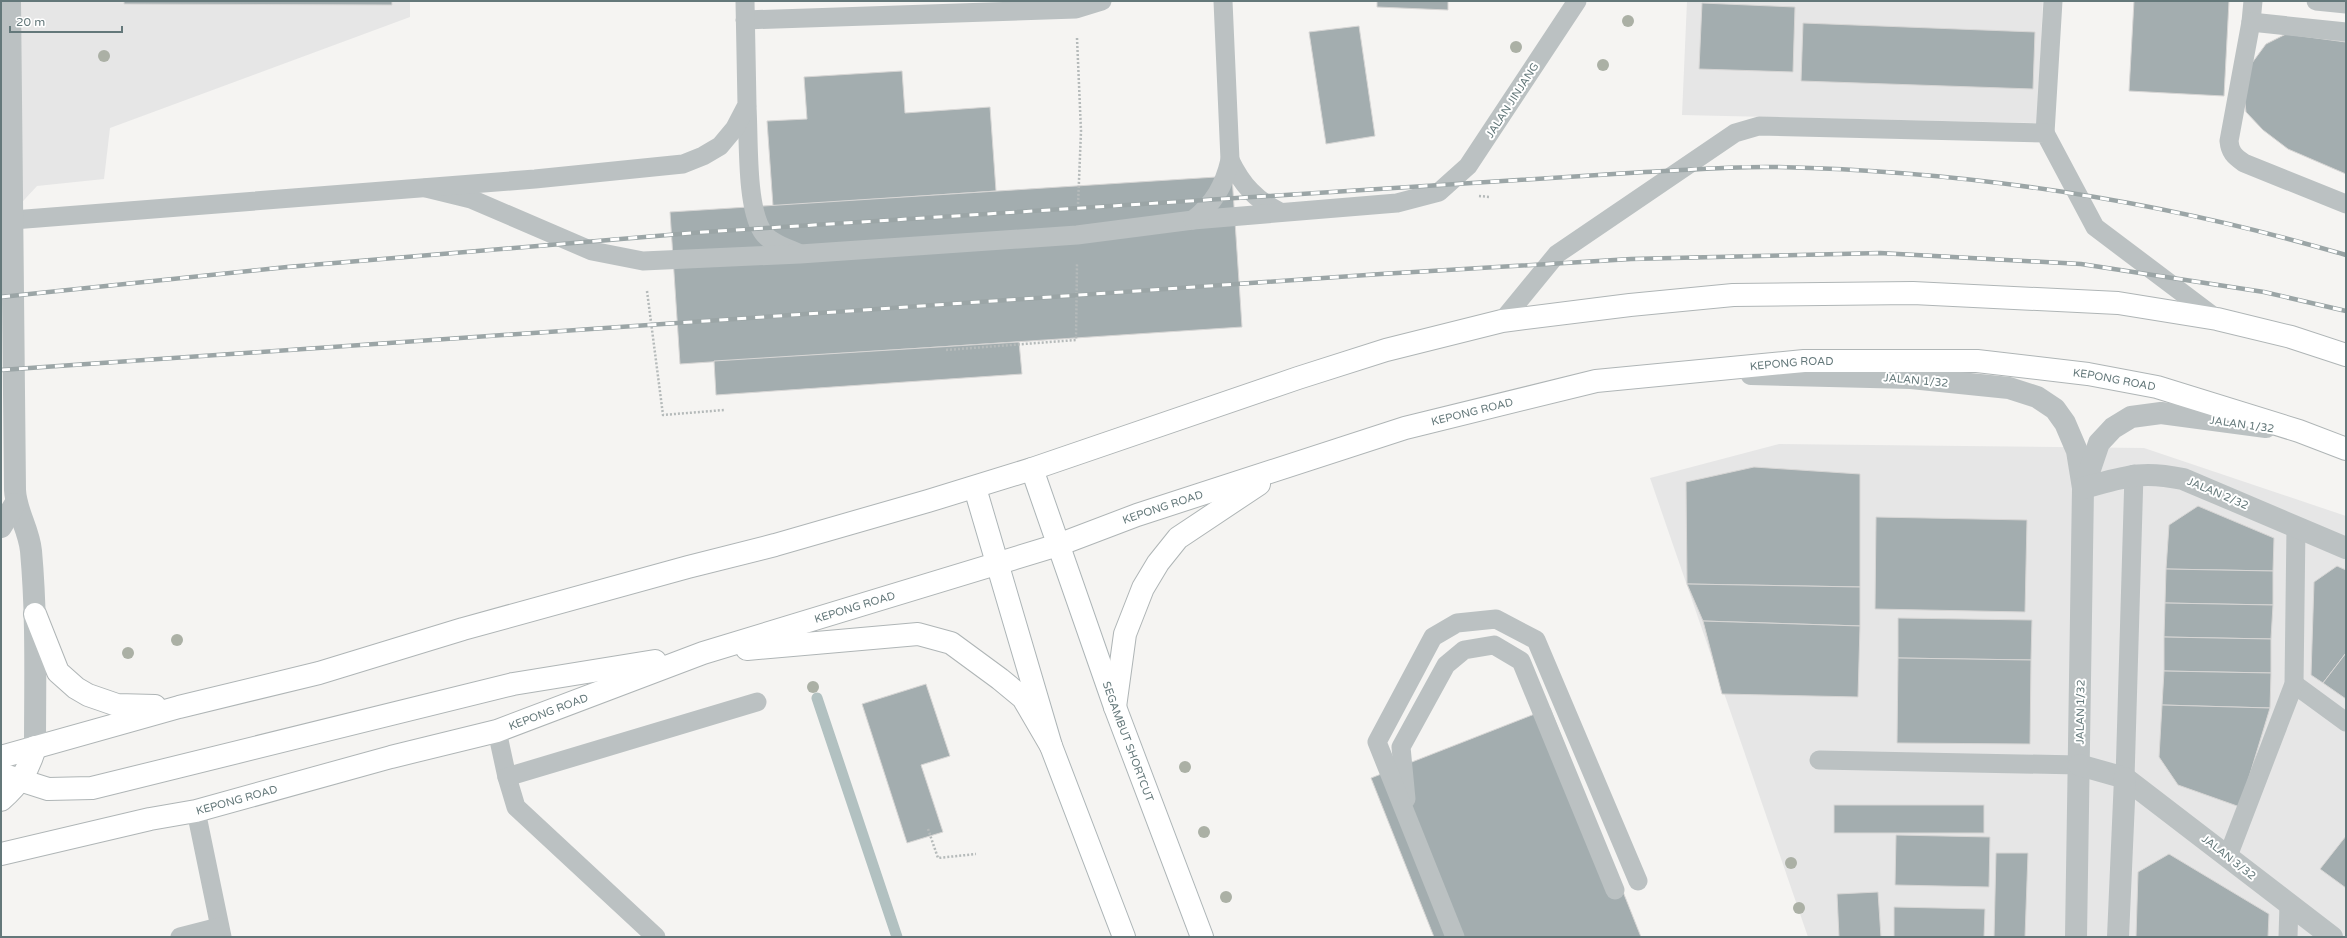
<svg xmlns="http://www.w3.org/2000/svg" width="2347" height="938" font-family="'Varela Round',sans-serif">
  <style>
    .built { fill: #e6e6e6 }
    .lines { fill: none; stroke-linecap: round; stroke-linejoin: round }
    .stream { stroke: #b2c1c1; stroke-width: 11 }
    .building { fill: #a3adaf; stroke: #d7d6d5 }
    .secondary-casing { stroke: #adb5b7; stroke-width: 24 }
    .primary-casing { stroke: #afb5b6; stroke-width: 24 }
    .path { stroke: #b5baba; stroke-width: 2.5; stroke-dasharray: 2 2; stroke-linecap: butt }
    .service { stroke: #bbc1c2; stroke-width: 19 }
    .minor { stroke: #bbc1c2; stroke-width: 22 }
    .secondary { stroke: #fff; stroke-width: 22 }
    .primary { stroke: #fff; stroke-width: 22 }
    .rail-casing { stroke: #9ba5a6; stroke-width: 4.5 }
    .rail { stroke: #fff; stroke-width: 3; stroke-dasharray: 9; stroke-linecap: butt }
    .tree { fill: #abb0a5 }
    .labels { text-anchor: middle; stroke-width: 4; stroke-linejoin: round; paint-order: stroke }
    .street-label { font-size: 11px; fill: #64787a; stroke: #fff }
  </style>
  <rect width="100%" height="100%" fill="#f5f4f2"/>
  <!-- built -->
  <g class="built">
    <path d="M1,1H410V17L110,128L104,179L37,186L1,225Z"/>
    <path d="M1687,1H2043L2037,123L1682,115Z"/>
    <path d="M1779,444L2144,448L2346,516V937H1808L1650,478Z"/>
  </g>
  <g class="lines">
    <!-- stream -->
    <path class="stream" d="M817,698L897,937"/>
  </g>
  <!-- building -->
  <g class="building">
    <path d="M124,1H392V5L124,4Z"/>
    <path d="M1377,1H1448V10L1377,7Z"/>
    <path d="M2134,1H2229L2224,96L2129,91Z"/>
    <path d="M1702,3L1795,7L1793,72L1699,69Z"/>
    <path d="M1803,23L2035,32L2033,89L1801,81Z"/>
    <path d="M1359,26L1375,136L1326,144L1309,32Z"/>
    <path d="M2286,34L2346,42V174L2288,149L2263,130L2246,112L2243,87L2252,63L2266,44Z"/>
    <path d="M902,71L905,113L990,107L996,191L773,206L767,121L807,119L804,77Z"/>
    <path d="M1232,176L1242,327L680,364L670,212Z"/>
    <path d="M1019,342L1022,374L716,395L714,361Z"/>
    <path d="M1754,467L1860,474V587L1687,584L1686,482Z"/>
    <path d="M2198,506L2274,538L2273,571L2166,569L2169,525Z"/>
    <path d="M1876,517L2027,520L2025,612L1875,609Z"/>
    <path d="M2337,566L2346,570V653L2323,683L2311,675L2314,582Z"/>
    <path d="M2166,569L2273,571V605L2165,603Z"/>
    <path d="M1687,584L1860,587V626L1703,621Z"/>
    <path d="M2165,603L2273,605L2271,639L2164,637Z"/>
    <path d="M1898,618L2032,620L2031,660L1898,658Z"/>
    <path d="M1703,621L1860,626L1858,697L1722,694Z"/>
    <path d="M2164,637L2271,639V673L2164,671Z"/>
    <path d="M2346,653V699L2323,683Z"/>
    <path d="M1898,658L2031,660L2030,744L1897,743Z"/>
    <path d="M2164,671L2271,673L2270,708L2162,705Z"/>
    <path d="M926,684L950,756L921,765L943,832L907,843L862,704Z"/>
    <path d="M2162,705L2270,708L2240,807L2178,785L2159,757Z"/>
    <path d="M1550,708L1641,937H1434L1371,778Z"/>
    <rect x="1834" y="805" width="150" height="28"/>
    <path d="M1896,835L1990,837L1989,887L1895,885Z"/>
    <path d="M2346,836V888L2320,869Z"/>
    <path d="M1996,853H2028L2025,937H1994Z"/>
    <path d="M2169,854L2269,914L2268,937H2136L2138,872Z"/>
    <path d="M1878,892L1881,937H1839L1837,894Z"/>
    <path d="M1894,907L1985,909L1984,937H1894Z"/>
  </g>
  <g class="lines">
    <!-- secondary casing -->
    <g class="secondary-casing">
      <g id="secondary">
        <path id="s1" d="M1032,469L1115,707L1202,937"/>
        <path d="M975,488L1051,746L1124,937"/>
      </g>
    </g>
    <!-- primary casing -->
    <g class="primary-casing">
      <g id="primary">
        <path d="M35,614L58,672L76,688L88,695L117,705L155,706"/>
        <path d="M747,649L918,634L951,643L1000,679L1023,698L1051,746"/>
        <path d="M1115,707L1125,634L1143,588L1158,563L1178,538L1259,484"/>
        <path d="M1,757L179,707L319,673L463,629L688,567L775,545L928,501L1032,469L1298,378L1386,350L1502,321L1630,305L1733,295L1913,293L2118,303L2217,319L2291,337L2346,355"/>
        <path d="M1,774L48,789L92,788L513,684L655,661"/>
        <path d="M1,800C19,784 29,770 35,747"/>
        <path id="s2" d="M1,854L150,819L196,811L391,757L497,731L703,653L1058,545L1137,515L1405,428L1596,381L1804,361H1977L2088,374L2157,387L2299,431L2346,449"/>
      </g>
    </g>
    <!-- path -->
    <g class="path">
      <path d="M1077,38L1081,131L1078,205"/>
      <path d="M1479,196L1490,197"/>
      <path d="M647,291L663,415L724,410"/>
      <path d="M946,350L1076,340L1077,264"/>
      <path d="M928,829L938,858L976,854"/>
    </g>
    <!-- service -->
    <g class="service">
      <path d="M2316,1L2346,4"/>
      <path d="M745,20L1076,9L1102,1"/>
      <path d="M2251,22L2253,1"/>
      <path d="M2346,32L2251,22L2229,141C2230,152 2234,156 2244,163L2346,204"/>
      <path d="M747,107C749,139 746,205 762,231C768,242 787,248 798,253"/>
      <path d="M2045,133L2053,1"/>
      <path d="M1230,160C1242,185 1256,200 1280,212"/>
      <path d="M426,188L471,199L592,251L643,261L800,254L1077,235L1193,220L1397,203L1439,192L1468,166L1577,1"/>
      <path d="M13,220L535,179L683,164L703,156L720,146L735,128L747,105L745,1"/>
      <path d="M1193,220C1214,203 1224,186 1230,160L1223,1"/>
      <path d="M1502,321L1557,254L1735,133L1759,126L2045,133L2095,227L2217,319"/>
      <path d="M2294,684L2346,722"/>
      <path d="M497,731L507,777L516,807L656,937"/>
      <path d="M1819,760L2079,765"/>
      <path d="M507,777L757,702"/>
      <path d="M2125,778L2134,474"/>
      <path d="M1406,799L1401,747L1446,665L1464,650L1494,645L1521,661L1615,890"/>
      <path d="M196,811L222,937"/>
      <path d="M2228,856L2294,684L2296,526"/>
      <path d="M180,937L219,927"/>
      <path d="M1455,937L1377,742L1433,637L1457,623L1496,619L1536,640L1638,881"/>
      <path d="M2288,937L2289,904"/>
    </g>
    <!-- minor -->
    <g class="minor">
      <path d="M10,1L15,490C16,512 29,529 31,551C37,617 35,682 35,747"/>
      <path d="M1751,374L1911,378L2009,388L2037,397L2055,409L2065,423L2077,451L2083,488L2076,937"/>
      <path d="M2084,487L2099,443L2113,428L2131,417L2161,413L2266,427"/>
      <path d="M2083,488C2125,477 2140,470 2183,479L2346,548"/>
      <path d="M1,527L15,504"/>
      <path d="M2079,765L2125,778L2332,937"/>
      <path d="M2118,937L2125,778"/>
    </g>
    <!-- secondary -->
    <use href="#secondary" class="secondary"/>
    <!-- primary -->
    <use href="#primary" class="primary"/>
    <!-- rail casing -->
    <g class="rail-casing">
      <g id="rail">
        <path d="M1,297L287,267L704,232L1645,172C1688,170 1733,166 1776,167C1969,171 2162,201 2346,255"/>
        <path d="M1,370L1381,274L1631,259L1880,253L2081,264L2264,292L2346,311"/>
      </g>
    </g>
    <!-- rail -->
    <use href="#rail" class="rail"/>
  </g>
  <!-- trees -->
  <g class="tree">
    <circle cx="1628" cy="21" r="6"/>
    <circle cx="1516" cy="47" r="6"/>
    <circle cx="104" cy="56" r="6"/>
    <circle cx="1603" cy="65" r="6"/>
    <circle cx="177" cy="640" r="6"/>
    <circle cx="128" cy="653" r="6"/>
    <circle cx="813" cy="687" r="6"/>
    <circle cx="1185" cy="767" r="6"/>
    <circle cx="1204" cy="832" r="6"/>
    <circle cx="1791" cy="863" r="6"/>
    <circle cx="1226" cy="897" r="6"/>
    <circle cx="1799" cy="908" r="6"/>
  </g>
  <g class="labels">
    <!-- street labels -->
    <g class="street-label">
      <text transform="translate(1512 100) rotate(-57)" y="4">JALAN JINJANG</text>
      <text dy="4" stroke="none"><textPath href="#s2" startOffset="1862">KEPONG ROAD</textPath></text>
      <text transform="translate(1916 380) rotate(5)" y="4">JALAN 1/32</text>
      <text dy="4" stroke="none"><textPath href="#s2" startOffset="2186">KEPONG ROAD</textPath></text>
      <text dy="4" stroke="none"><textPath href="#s2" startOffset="1538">KEPONG ROAD</textPath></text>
      <text transform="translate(2242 424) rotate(8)" y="4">JALAN 1/32</text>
      <text transform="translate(2218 493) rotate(23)" y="4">JALAN 2/32</text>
      <text dy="4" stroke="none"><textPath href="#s2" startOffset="1214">KEPONG ROAD</textPath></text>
      <text dy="4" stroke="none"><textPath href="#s2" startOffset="890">KEPONG ROAD</textPath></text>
      <text dy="4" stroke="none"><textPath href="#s2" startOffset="566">KEPONG ROAD</textPath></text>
      <text transform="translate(2080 712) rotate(-89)" y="4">JALAN 1/32</text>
      <text dy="4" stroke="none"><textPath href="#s1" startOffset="289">SEGAMBUT SHORTCUT</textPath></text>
      <text dy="4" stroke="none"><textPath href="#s2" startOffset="242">KEPONG ROAD</textPath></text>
      <text transform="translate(2229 857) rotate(38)" y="4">JALAN 3/32</text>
    </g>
  </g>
  <!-- border -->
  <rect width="2347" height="938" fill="none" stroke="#64787a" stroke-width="4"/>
  <!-- scale -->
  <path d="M10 26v6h112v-6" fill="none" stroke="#64787a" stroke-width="2"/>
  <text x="16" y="26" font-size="12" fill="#64787a" stroke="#ffffff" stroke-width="3" paint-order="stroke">20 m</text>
</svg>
